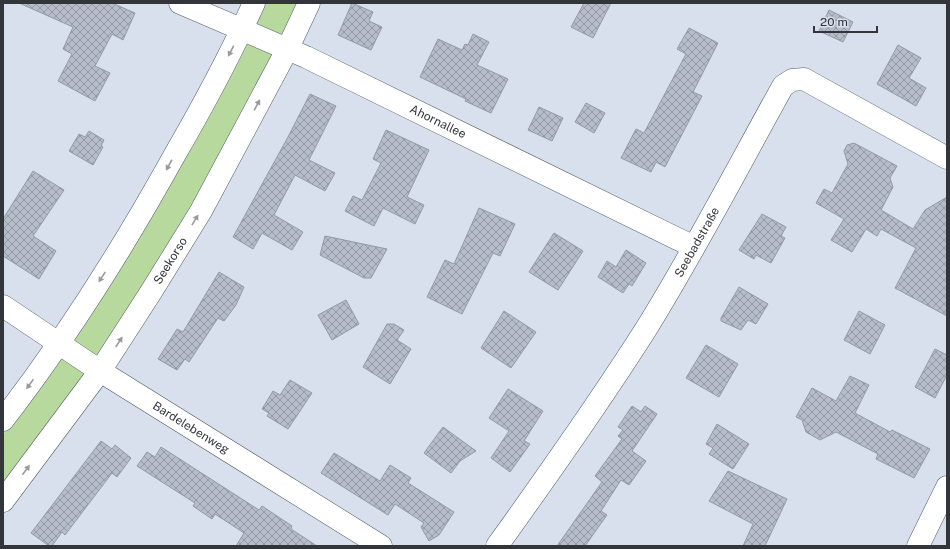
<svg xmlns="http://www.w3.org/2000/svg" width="950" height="549" font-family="'Public Sans',sans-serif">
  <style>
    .grass { fill: #b7d99e }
    .building { fill: url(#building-cross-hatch); stroke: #919aa5 }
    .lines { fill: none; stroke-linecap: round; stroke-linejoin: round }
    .minor-casing { stroke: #515a64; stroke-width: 23 }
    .minor { stroke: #fff; stroke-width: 22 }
    .oneway { fill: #989a9c }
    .labels { text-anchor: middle; stroke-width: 3; stroke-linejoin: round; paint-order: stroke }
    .street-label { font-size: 12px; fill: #32353a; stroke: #d7e0ec }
  </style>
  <defs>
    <pattern id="building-cross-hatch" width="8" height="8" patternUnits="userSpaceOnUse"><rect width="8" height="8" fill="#b4bdc9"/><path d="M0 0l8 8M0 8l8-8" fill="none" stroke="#939aa4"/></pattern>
  </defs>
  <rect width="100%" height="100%" fill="#d7e0ec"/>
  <!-- grass -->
  <g class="grass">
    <path d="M264,3H299L281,37L254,24Z"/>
    <path d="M247,42L271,52L272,56L195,204L96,358L74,343V339Z"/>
    <path d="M61,358L84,370L85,376L3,487V435Z"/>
  </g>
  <!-- building -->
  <g class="building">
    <path d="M19,3H112L135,13L123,40L112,34L95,66L110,73L95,101L58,81L72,54L63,49L73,27Z"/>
    <path d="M352,3L373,12L369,21L382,27L371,50L338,35Z"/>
    <path d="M584,3H611L593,38L571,27Z"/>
    <path d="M829,10L853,22L843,42L819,31Z"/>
    <path d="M689,28L718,43L693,92L702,96L665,167L656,162L651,172L621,158L636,129L644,133L686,54L677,49Z"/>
    <path d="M473,34L489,42L477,65L508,79L491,113L465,101L466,99L420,77L438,39L462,50L465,44L468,45Z"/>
    <path d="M898,45L921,58L909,78L926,88L916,106L877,84Z"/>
    <path d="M310,94L336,106L309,160L335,173L325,191L295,175L274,215L303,232L292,250L262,233L253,249L233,237L288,137Z"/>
    <path d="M586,103L605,113L594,133L575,122Z"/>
    <path d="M539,107L563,118L552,141L528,130Z"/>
    <path d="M386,130L429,150L407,197L424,205L415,224L383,208L374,226L345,211L353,196L362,200L381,163L373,159Z"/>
    <path d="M89,131L104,140L101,146L103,147L93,165L69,151L79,134L85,137Z"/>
    <path d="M854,143L897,166L890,178L893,187L881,210L913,229L925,210L947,197V316L895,288L916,248L881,229L877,236L866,229L852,252L831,240L844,219L816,203L824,189L832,193L848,164L844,151L847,145Z"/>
    <path d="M33,171L64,190L33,236L56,251L39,279L3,256V219Z"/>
    <path d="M479,208L515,224L500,256L493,253L462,314L427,297L445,260L454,264Z"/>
    <path d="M762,214L786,227L781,236L785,238L771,263L756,255L754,259L739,250Z"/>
    <path d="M554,233L583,251L558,290L529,272Z"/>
    <path d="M325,236L387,249L371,278H364L320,255Z"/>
    <path d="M626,250L646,263L632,286L629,284L623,293L598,277L607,261L616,267Z"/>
    <path d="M219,272L244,287L236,305L224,321L218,318L189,362L185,359L177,370L158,359L177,329L183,332Z"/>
    <path d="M739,287L768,304L756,324L748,320L741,330L721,321V318Z"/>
    <path d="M346,300L359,324L332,340L318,315Z"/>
    <path d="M504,311L536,332L511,368L481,348Z"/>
    <path d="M859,311L885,325L870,354L844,340Z"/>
    <path d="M387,324H394L404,330L397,340L411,349L390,384L363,367Z"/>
    <path d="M706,345L738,364L719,397L686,378Z"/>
    <path d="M935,349L947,355V375L935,398L915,387Z"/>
    <path d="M850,376L869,385L855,413L890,432L892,430L930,449L914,478L876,459L878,454L836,432L820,440L806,432L802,420L796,417L812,388L836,401Z"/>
    <path d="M290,380L312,393L288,429L267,416L269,413L262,409L273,391L280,395Z"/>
    <path d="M508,389L543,411L524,441L530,444L510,472L491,458L509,431L489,418Z"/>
    <path d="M632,406L641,412L645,406L657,414L632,451L646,461L629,485L621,480L601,511L607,515L585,546H557L602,482L595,476L622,439L618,436L623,430L618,427Z"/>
    <path d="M717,424L749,444L733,469L709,454L713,448L706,444Z"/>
    <path d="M443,427L476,451L460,461L451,473L424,453Z"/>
    <path d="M101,441L112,449L115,445L131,458L117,477L112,473L65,535L62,532L52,546H49L31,533Z"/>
    <path d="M161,447L259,510L262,506L292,526L291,529L317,546H236L244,533L215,514L212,519L193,506L195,503L137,466L147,452L155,457Z"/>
    <path d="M334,453L380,481L390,465L411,478L408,483L454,512L439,535L429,541L421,527L424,523L395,504L388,515L321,473Z"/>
    <path d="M728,471L787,499L765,546H743L753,524L709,501Z"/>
  </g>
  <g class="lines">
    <!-- minor casing -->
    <g class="minor-casing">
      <g id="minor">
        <path id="s1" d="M180,3L306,57L694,247"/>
        <path id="s2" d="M3,306L100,371L381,546"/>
        <path d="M3,420C67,337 123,248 174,156C203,106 230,56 254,3"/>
        <path id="s3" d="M3,501L100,371L151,292L201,211L287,50L309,3"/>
        <path id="s4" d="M497,546C548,475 599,403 646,329C695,250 738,167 783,86L792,80L804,79L947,158"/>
        <path d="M918,546L947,487"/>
      </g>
    </g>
    <!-- minor -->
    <use href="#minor" class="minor"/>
  </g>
  <!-- one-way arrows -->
  <defs><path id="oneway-solid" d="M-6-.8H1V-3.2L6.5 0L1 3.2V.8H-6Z"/></defs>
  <g class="oneway">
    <use href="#oneway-solid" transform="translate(231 51) rotate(117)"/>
    <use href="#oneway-solid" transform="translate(257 105) rotate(-62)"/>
    <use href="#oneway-solid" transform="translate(169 165) rotate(119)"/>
    <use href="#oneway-solid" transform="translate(195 220) rotate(-59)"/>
    <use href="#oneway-solid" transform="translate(102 277) rotate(123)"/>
    <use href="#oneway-solid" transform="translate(119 342) rotate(-57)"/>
    <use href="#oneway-solid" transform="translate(30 384) rotate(126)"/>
    <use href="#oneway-solid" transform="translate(26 470) rotate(-53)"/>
  </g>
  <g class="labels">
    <!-- street labels -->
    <g class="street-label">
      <text dy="4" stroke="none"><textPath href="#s1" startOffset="284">Ahornallee</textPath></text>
      <text dy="4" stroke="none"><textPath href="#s4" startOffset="364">Seebadstraße</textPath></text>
      <text dy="4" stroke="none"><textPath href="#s3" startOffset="293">Seekorso</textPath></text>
      <text dy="4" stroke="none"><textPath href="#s2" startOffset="224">Bardelebenweg</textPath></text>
    </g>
  </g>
  <!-- border -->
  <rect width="950" height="549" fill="none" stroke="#32353a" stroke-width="8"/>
  <!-- scale -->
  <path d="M814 26v6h63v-6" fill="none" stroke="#32353a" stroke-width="2"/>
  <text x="820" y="26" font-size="12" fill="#32353a" stroke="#d7e0ec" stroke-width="3" paint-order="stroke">20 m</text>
</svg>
